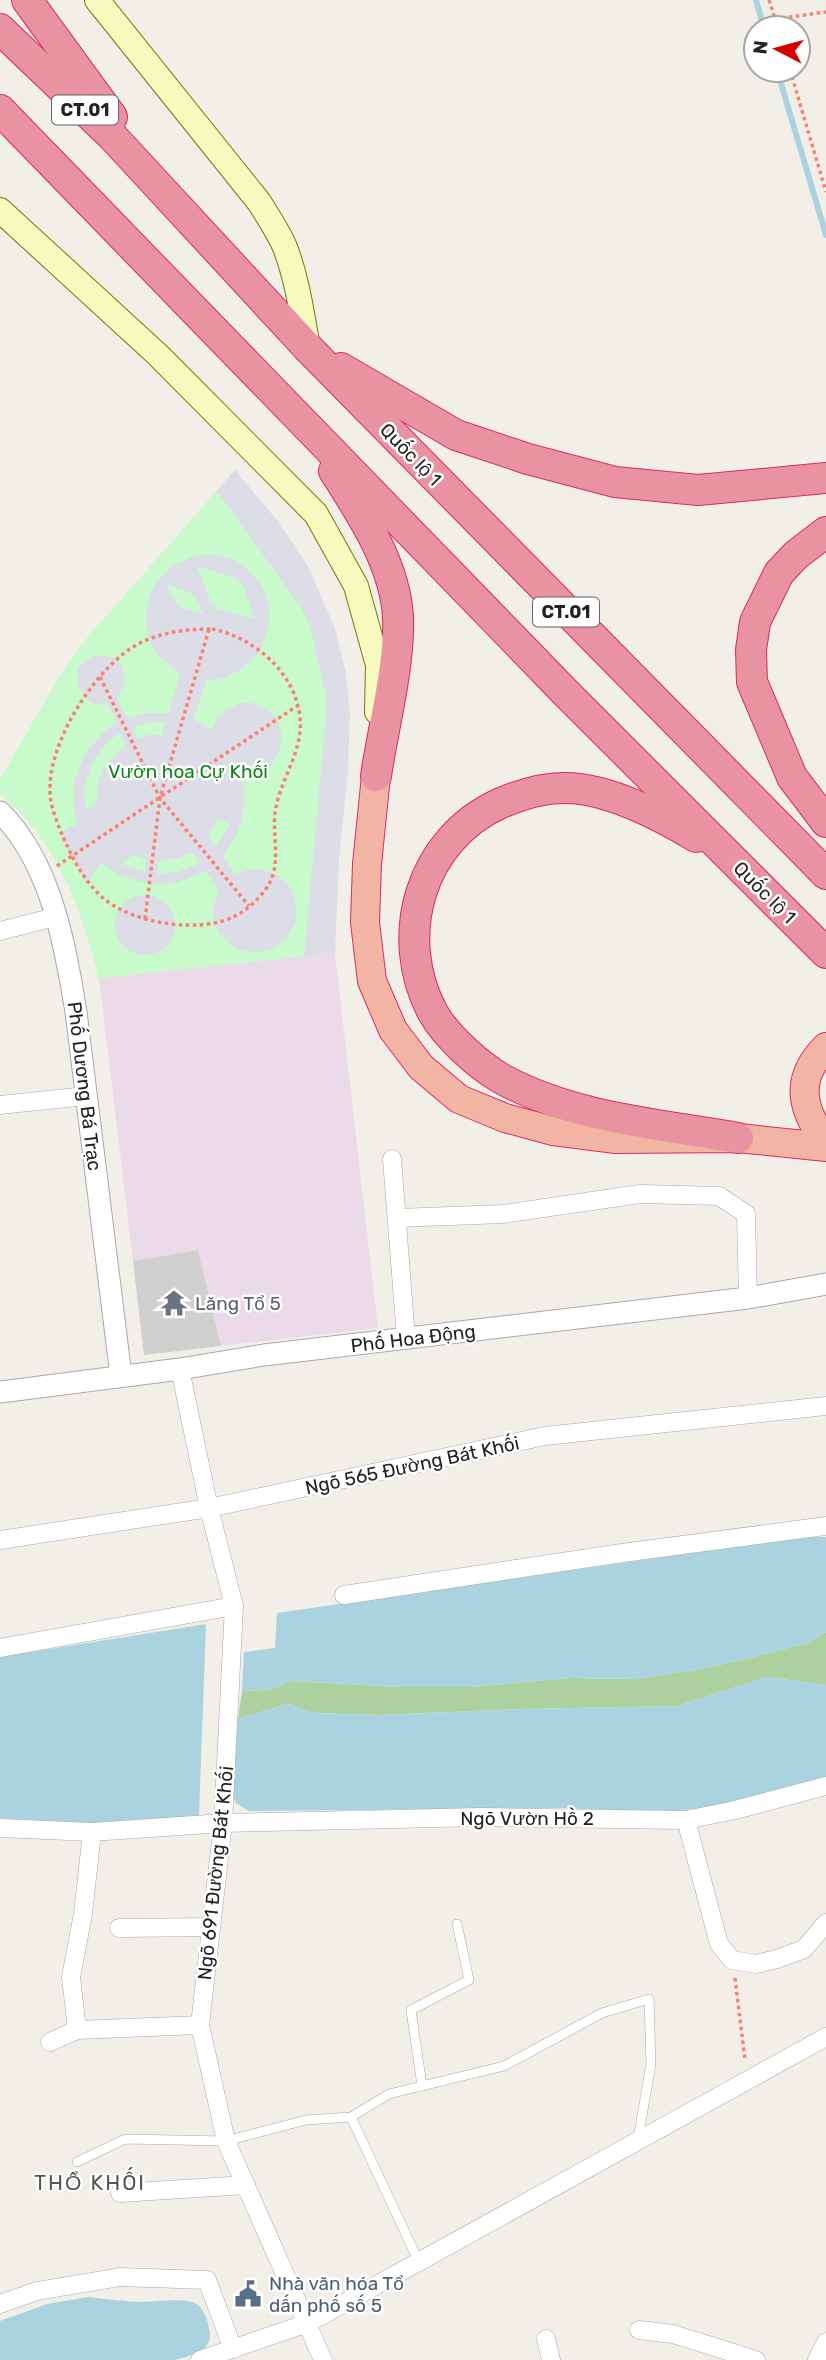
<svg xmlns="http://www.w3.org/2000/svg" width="826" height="2360" font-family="Rubik,sans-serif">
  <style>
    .industrial { fill: #ebdbe8 }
    .religious { fill: #d0d0d0 }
    .forest { fill: #add19e }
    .park { fill: #c8facc }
    .plaza { fill: #dddde8; fill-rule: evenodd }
    .water { fill: #aad3df }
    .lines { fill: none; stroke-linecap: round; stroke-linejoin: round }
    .stream { stroke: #aad3df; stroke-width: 6 }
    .service-casing { stroke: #a9a9a9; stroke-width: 10 }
    .minor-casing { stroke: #a9a9a9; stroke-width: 19 }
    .tertiary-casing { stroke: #a9a9a9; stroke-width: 23 }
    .secondary-casing { stroke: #707d05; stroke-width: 26 }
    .trunk-casing { stroke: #dc2a67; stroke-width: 30 }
    .motorway-casing { stroke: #dc2a67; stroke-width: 32 }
    .path { stroke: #fa8072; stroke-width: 3.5; stroke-dasharray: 3.5 3.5; stroke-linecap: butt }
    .service { stroke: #fff; stroke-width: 9 }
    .minor { stroke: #fff; stroke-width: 18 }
    .tertiary { stroke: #fff; stroke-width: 21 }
    .secondary { stroke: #f7fabf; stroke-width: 24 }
    .trunk { stroke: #f2b4a3; stroke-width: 28 }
    .motorway { stroke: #e892a2; stroke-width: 30 }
    .labels { text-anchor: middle; stroke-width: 5; stroke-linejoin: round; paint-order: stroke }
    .shield { fill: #fff; stroke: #646464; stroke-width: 2 }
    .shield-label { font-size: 18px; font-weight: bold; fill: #222 }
    .street-label { font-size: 19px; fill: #222; stroke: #fff }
    .park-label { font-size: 19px; fill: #0c8416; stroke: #fff }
    .worship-label { font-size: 19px; fill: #5b616d; stroke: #fff; text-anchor: start }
    .service-label { font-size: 19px; fill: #4e5e75; stroke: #fff; text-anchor: start }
    .neighbourhood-label { font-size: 21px; letter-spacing: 2px; fill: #555; stroke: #fff }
  </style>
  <rect width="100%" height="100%" fill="#f2efe9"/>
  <!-- industrial -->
  <path class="industrial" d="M335,953L378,1328L221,1346L198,1250L133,1261L99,978Z"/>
  <!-- religious -->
  <path class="religious" d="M198,1250L221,1346L144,1355L133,1261Z"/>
  <!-- forest -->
  <path class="forest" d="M826,1632V1685L767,1677L677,1706L522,1709L379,1715L314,1713L287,1704L238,1719L242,1691L268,1690L292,1681L400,1687H472L568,1678L637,1679L696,1670L746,1659L808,1643Z"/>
  <!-- park -->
  <path class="park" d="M235,470C260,500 286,529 306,563C313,575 318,589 323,602C363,695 347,761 339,857C336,889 336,921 335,953L99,978C80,907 59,843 0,794V779L63,670L86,639Z"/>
  <!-- plaza -->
  <g class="plaza">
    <path d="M235,470L276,519L307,565L335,628L345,669L350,711L348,772L339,859L335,953L304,956L325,726L326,696L311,630L302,609L217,491Z"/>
    <path d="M211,554L232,559L249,570L262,586L269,605V626L260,651L242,669L224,678L207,680L194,719L212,730L217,718L225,710L241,703H253L269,711L277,719L281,731V748L272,764L257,773L241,774L244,787L243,817L238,832L223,856L236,874L247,870L261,869L280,877L290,887L295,900L296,921L286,939L275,948L255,953L235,948L220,935L214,922L213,908L219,889L206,871L176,883L150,884L121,876L101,863L86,883L59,833L77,824L73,797L74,783L85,754L104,731L117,722L107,703L96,704L89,701L78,689L77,671L81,664L96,655L113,657L119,662L123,668L125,684L117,698L128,718L146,713H169L180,673L159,657L149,639L146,619L148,599L157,580L172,566L191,557ZM197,566L238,579L244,587L255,619L217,609L210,600ZM166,585L190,592L204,614L180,607ZM152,722H165L162,735H148L138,739L133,727ZM120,733L126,745L105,765L98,782L97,802L85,810L84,789L92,763L109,741ZM218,819L230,824L216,847L208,837ZM191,852L199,862L196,865L178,872L157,874L159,861L179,858ZM133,855L146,860L145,872L122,864Z"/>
    <circle cx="145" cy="925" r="30"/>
  </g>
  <!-- water -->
  <g class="water">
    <path d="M802,1537H826V1632L808,1643L746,1659L696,1670L637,1679L568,1678L472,1687H400L292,1681L268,1690L242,1691L244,1652L275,1648L277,1613Z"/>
    <path d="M206,1624L199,1816L72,1824L0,1818V1657Z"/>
    <path d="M767,1677L826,1685V1777L714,1806L670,1812L559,1808L249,1811L236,1803L232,1796L238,1719L287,1704L314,1713L379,1715L522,1709L677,1706Z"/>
    <path d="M88,2297C105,2299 121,2301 138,2302C153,2302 178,2298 192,2302C204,2305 209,2323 210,2334C211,2353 188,2356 174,2360H0V2321L47,2304Z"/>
  </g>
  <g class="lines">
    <!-- stream -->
    <g class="stream">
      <path d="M756,0L764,28"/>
      <path d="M777,70L826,235"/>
    </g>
    <!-- service casing -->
    <g class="service-casing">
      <g id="service">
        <path d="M422,2086L411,2010L469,1980L457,1924"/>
        <path d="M351,2117L419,2262"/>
        <path d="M77,2162L125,2139L226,2141L306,2120L351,2117L389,2094L504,2066L602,2013L649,1999L651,2064L638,2139"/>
      </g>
    </g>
    <!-- minor casing -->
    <g class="minor-casing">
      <g id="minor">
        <path d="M0,931L55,917"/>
        <path d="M0,1105L86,1096"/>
        <path d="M392,1159L406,1338"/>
        <path d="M397,1218L503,1214L640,1194L719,1196L746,1214L748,1298"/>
        <path d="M180,1369L209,1508L234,1606L223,1823L200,2025L226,2141L323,2360"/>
        <path d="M0,1540L209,1508L545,1436L826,1406"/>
        <path d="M344,1595L622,1553L826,1526"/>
        <path d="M0,1648L234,1606"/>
        <path d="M686,1820L719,1944L732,1960L756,1964L777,1959L804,1949L826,1923"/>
        <path d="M0,1828L92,1832L223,1823L482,1817L686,1820L735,1810L826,1786"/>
        <path d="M119,1928L211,1927"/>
        <path d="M77,2030L71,1977L83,1914L92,1832"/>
        <path d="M50,2042L77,2030L200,2025"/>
        <path d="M120,2193L246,2185"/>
        <path d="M0,2304L37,2291L120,2277L207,2280L233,2349"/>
        <path d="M639,2330L673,2334L756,2360"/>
        <path d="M546,2339L551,2360"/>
        <path d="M200,2360L308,2323L826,2037"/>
        <path d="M817,2360L826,2342"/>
      </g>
    </g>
    <!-- tertiary casing -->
    <g class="tertiary-casing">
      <g id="tertiary">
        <path d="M0,812C51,863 65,944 76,1012L121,1376"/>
        <path d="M0,1392L180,1369L264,1355L748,1298L826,1284"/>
      </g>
    </g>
    <!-- secondary casing -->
    <g class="secondary-casing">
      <g id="secondary">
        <path d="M97,0L259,202C268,216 277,230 284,245C297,277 302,314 308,348"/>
        <path d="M0,210L158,355L316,514L356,586L378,665L377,712"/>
      </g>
    </g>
    <!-- trunk casing -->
    <g class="trunk-casing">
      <g id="trunk">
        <path d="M376,776L367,864L365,922L372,981L393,1030L421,1067L459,1099L505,1118L553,1131L616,1139L738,1138L826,1147"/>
        <path d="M826,1047C794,1079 801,1109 826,1142"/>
      </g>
    </g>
    <!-- motorway casing -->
    <g class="motorway-casing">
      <g id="motorway">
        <path d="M27,0L112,117"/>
        <path d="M0,29L113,137L308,348L826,874"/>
        <path d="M0,110L565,692L826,953"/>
        <path d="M341,368L456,435L528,459L615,482L698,490L826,478"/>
        <path d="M334,471C362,515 395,564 398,617C400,664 383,728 376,776"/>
        <path d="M826,532L796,555L779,573L755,622L751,650L752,682L792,777L826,822"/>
        <path d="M696,837C662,816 609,789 568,788C545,787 522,794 501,803C420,839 392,936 433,1013C447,1037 478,1065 502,1079C574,1118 659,1124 738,1138"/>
      </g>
    </g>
    <!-- path -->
    <g class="path">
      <path d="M769,0L778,28"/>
      <path d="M775,19L826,12"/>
      <path d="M790,70L826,192"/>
      <path d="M212,629C258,638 305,681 300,732C297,760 279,784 275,813C272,839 283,867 265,890C257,901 246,911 233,917C198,934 132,923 103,898C83,880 71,856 61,832C55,817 49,802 50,786C51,738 97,665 140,643C162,632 187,629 212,629Z"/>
      <path d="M100,677L160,798L249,906"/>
      <path d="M57,866L297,706"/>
      <path d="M145,919L160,798L209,629"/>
      <path d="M735,1978L745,2060"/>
    </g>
    <!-- service -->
    <use href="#service" class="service"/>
    <!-- minor -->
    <use href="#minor" class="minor"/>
    <!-- tertiary -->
    <use href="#tertiary" class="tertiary"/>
    <!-- secondary -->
    <use href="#secondary" class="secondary"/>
    <!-- trunk -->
    <use href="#trunk" class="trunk"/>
    <!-- motorway -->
    <use href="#motorway" class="motorway"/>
  </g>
  <!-- icons -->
  <defs>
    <g id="temple-bare" transform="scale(2.1)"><path d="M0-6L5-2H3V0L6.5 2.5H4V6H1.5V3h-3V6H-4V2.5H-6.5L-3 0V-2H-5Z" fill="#6b7280" stroke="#fff" stroke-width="2.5" paint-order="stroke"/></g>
    <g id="civic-bare" transform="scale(2.1)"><path d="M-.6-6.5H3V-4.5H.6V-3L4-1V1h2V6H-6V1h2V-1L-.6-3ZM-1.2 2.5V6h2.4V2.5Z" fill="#5c6f8a" stroke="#fff" stroke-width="2.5" paint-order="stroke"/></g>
  </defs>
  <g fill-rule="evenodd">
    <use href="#temple-bare" x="174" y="1303"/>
    <use href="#civic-bare" x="248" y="2294"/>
  </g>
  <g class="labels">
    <!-- shield labels -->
    <g class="shield">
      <rect x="52" y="95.5" width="66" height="29" rx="5"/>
      <rect x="533" y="597.5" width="66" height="29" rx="5"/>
    </g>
    <g class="shield-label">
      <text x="85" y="116">CT.01</text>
      <text x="566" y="618">CT.01</text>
    </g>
    <!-- street labels -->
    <g class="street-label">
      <text transform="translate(411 454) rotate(46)" y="7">Quốc lộ 1</text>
      <text transform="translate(765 892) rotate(45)" y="7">Quốc lộ 1</text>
      <text transform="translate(85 1086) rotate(83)" y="7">Phố Dương Bá Trạc</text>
      <text transform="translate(413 1338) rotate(-7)" y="7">Phố Hoa Động</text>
      <text transform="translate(412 1465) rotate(-12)" y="7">Ngõ 565 Đường Bát Khối</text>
      <text x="527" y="1825">Ngõ Vườn Hồ 2</text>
      <text transform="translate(215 1873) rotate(-84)" y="7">Ngõ 691 Đường Bát Khối</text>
    </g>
    <!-- park labels -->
    <g class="park-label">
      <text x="188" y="778">Vườn hoa Cự Khối</text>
    </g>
    <!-- worship labels -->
    <g class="worship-label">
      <text x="195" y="1310">Lăng Tổ 5</text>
    </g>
    <!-- service labels -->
    <g class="service-label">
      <text x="269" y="2290">Nhà văn hóa Tổ<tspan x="269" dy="22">dấn phố số 5</tspan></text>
    </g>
    <!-- neighbourhood labels -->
    <g class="neighbourhood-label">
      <text x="90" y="2190">THỔ KHỐI</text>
    </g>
  </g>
  <!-- north arrow -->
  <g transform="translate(777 49) rotate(276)"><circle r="33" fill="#ffffff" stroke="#a7a7a7" stroke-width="2"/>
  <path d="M0-5L12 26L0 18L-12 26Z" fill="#d40000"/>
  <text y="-10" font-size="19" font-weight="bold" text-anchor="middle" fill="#222222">N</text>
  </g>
</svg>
